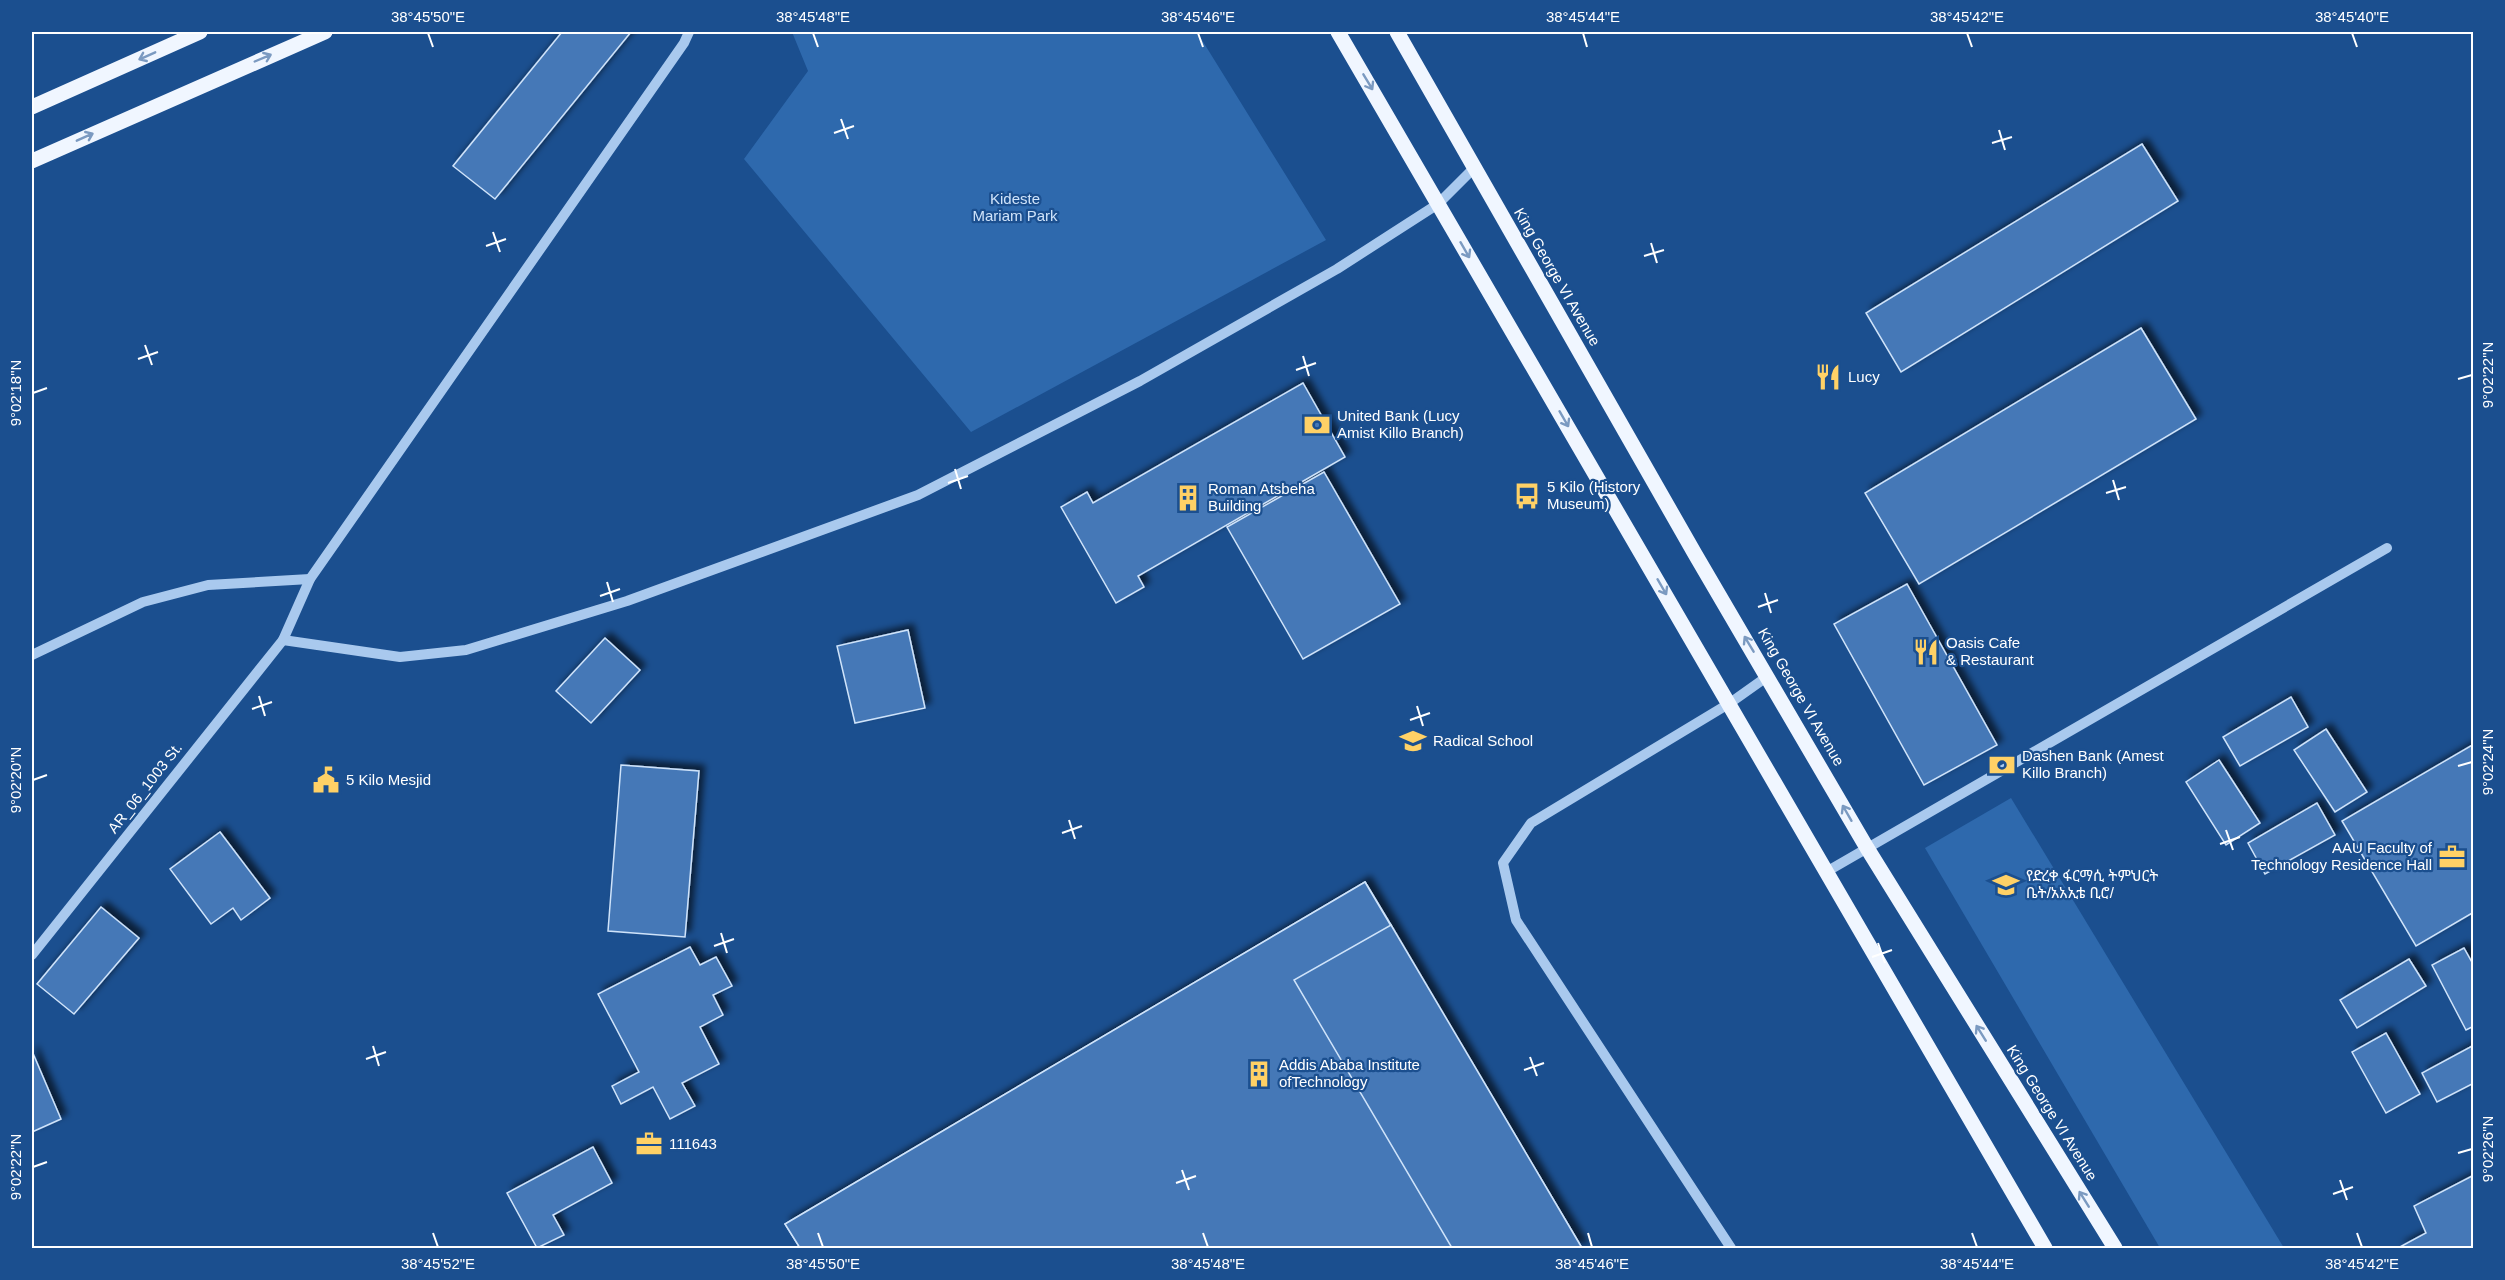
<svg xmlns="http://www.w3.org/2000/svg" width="2505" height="1280" font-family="Arial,'Noto Sans Ethiopic',sans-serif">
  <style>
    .green { fill: #2e69ad }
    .building { fill: #4478b7; stroke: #cfe3fa; stroke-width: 1.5; filter: url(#shadow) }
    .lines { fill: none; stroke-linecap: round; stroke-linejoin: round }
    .minor { stroke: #a9c9ee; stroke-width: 10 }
    .major { stroke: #f0f6ff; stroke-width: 15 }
    .oneway { stroke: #7b9ac1 }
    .ticks { fill: none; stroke: #fff; stroke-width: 2 }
    .labels { text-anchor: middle; stroke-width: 4.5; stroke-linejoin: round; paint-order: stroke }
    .park-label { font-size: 15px; fill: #cfe3fa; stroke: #1b4f8f }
    .street-label { font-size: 15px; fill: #fff; stroke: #1b4f8f }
    .poi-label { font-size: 15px; fill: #fff; stroke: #1b4f8f; text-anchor: start }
    .neatline { fill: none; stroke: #fff; stroke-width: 2 }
    .ticks-label { font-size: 15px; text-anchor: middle; fill: #fff }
  </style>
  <defs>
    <filter id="shadow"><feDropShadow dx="5.5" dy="-5.5" stdDeviation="3" flood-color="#0009"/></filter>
  </defs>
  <rect width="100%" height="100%" fill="#1b4f8f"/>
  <!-- green -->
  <g class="green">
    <path d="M792,32H1197L1326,240L971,432L744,159L808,71Z"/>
    <path d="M2011,798L2284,1248H2160L1925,848Z"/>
  </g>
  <!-- building -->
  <g class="building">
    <path d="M562,32H631L495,199L453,166Z"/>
    <path d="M2142,144L2178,201L1901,372L1866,313Z"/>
    <path d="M2141,328L2196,419L1919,584L1865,493Z"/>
    <path d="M1303,383L1345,457L1138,576L1144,587L1116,603L1061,507L1087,492L1093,503Z"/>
    <path d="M1324,472L1400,604L1303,659L1227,527Z"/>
    <path d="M1907,584L1997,745L1924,785L1834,624Z"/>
    <path d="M908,630L925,708L855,723L837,646Z"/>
    <path d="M605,638L640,670L591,723L556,691Z"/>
    <path d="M2291,697L2308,727L2240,766L2223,737Z"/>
    <path d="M2326,729L2367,792L2335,812L2294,750Z"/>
    <path d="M2474,744V912L2416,946L2342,821Z"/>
    <path d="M2219,760L2260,823L2226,845L2186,782Z"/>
    <path d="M621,765L699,771L685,937L608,931Z"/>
    <path d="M2317,803L2335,835L2265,874L2248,843Z"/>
    <path d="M220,832L270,898L241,920L233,908L211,924L170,869Z"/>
    <path d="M1365,882L1391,925L1294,980L1452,1248H1376L1430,1216L1313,1025L1004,1209L1028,1248H800L785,1224Z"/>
    <path d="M1365,882L1582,1248H800L785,1224Z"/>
    <path d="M101,907L139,938L74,1014L37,984Z"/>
    <path d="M1391,925L1582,1248H1452L1294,980Z"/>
    <path d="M690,947L700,965L716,957L732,986L713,995L723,1015L700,1027L719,1064L682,1083L695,1106L670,1119L653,1087L621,1104L612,1086L639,1072L598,994Z"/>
    <path d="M2464,948L2474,966V1026L2466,1030L2432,965Z"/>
    <path d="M2409,959L2426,986L2357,1028L2340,1000Z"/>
    <path d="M2386,1033L2420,1094L2386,1113L2352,1052Z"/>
    <path d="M2474,1045V1083L2437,1102L2422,1073Z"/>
    <path d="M32,1051L61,1119L32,1132Z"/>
    <path d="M593,1147L612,1183L553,1215L564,1235L537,1248L507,1193Z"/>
    <path d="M2474,1175V1248H2398L2426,1233L2414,1206Z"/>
  </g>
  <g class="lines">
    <!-- minor -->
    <g class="minor">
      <path d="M283,640L400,657L466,650L627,601L918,495L1140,381L1337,269L1438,204L1474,168"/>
      <path d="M32,655L143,602L208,585L310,579"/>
      <path d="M1826,872L2387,548"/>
      <path d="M32,955L283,640L310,579L684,43L689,32"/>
      <path d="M1731,1248L1516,920L1503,863L1531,823L1730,703L1768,676"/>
    </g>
    <!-- major -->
    <g class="major">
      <path d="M1338,32L2045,1248"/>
      <path d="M1397,32L1695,554L1867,848L2115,1248"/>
      <path d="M32,107L200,32"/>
      <path d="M32,161L325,32"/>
    </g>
  </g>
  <!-- one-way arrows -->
  <defs><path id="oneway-shaft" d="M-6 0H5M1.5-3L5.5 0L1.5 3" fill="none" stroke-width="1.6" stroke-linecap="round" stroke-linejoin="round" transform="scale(1.5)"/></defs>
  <g class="oneway">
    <use href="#oneway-shaft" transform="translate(147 56) rotate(156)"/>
    <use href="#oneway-shaft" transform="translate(263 58) rotate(-23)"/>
    <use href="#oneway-shaft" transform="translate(1368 82) rotate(59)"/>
    <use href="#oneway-shaft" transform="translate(85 137) rotate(-24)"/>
    <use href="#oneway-shaft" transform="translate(1465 250) rotate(60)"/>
    <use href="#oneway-shaft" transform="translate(1564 419) rotate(60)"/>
    <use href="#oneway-shaft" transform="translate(1662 587) rotate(60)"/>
    <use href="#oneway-shaft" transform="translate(1749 644) rotate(-121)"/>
    <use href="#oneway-shaft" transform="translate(1847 813) rotate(-120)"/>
    <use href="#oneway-shaft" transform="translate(1981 1033) rotate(-122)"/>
    <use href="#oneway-shaft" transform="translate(2084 1199) rotate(-122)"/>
  </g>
  <!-- ticks -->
  <path class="ticks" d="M428,33L433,47M813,33L818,47M1198,33L1203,47M1583,33L1587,47M1967,33L1972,47M2352,33L2357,47M841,119L848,139M1999,130L2005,150M834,133L854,126M1992,143L2012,137M493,232L500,252M1651,243L1657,263M486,246L506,239M1644,256L1664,250M145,345L152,365M1303,356L1309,376M138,359L158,352M1296,370L1316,363M2458,379L2472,375M33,393L47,388M955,469L961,489M2113,480L2119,500M948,483L968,476M2106,493L2126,487M607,582L613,602M1765,593L1771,613M600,596L620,589M1758,607L1778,600M259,696L265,716M1417,706L1423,726M252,709L272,702M1410,720L1430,713M2458,766L2472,762M33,780L47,775M1069,820L1075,839M2226,830L2233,850M1062,833L1082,826M2220,844L2240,837M721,933L727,953M1878,943L1885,963M714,946L734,939M1872,957L1892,950M373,1046L379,1066M1530,1057L1537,1076M366,1059L386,1052M1524,1070L1544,1063M2458,1153L2472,1149M33,1167L47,1162M1182,1170L1189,1190M2340,1180L2347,1200M1176,1183L1196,1176M2333,1194L2353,1187M433,1233L438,1247M818,1233L823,1247M1203,1233L1208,1247M1588,1233L1592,1247M1972,1233L1977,1247M2357,1233L2362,1247"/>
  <!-- icons -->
  <defs>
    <g id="restaurant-bare" transform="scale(2.07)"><path d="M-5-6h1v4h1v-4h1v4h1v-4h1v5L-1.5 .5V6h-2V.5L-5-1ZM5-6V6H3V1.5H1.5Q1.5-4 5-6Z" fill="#ffd166" stroke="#1b4f8f" stroke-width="2.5" paint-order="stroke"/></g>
    <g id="bank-bare" transform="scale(2.07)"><path d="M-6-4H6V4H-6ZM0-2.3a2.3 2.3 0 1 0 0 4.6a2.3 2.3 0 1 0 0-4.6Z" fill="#ffd166" stroke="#1b4f8f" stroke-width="2.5" paint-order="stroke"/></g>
    <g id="bus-bare" transform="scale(2.07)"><path d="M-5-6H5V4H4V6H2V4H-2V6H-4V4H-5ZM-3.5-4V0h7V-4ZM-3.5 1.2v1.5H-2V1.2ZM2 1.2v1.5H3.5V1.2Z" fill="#ffd166" stroke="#1b4f8f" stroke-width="2.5" paint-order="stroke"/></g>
    <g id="building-bare" transform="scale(2.07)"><path d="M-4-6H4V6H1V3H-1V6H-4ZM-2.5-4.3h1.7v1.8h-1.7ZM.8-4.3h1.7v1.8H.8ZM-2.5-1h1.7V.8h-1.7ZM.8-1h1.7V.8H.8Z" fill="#ffd166" stroke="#1b4f8f" stroke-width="2.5" paint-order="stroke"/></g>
    <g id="school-bare" transform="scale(2.07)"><path d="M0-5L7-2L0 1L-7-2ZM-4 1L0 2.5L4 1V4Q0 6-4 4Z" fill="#ffd166" stroke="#1b4f8f" stroke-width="2.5" paint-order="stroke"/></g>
    <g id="civic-bare" transform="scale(2.07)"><path d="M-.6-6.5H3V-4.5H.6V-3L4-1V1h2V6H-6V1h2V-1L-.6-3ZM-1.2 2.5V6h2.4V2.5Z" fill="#ffd166" stroke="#1b4f8f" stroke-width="2.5" paint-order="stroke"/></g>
    <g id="office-bare" transform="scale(2.07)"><path d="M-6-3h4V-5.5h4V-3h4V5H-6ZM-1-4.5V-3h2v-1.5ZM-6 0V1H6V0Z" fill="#ffd166" stroke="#1b4f8f" stroke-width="2.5" paint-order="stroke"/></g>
    <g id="university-bare" transform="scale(2.07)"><path d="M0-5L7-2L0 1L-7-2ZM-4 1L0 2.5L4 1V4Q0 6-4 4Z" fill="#ffd166" stroke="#1b4f8f" stroke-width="2.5" paint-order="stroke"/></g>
  </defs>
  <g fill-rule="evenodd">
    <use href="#restaurant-bare" x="1828" y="377"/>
    <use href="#bank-bare" x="1317" y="425"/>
    <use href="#bus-bare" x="1527" y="496"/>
    <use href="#building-bare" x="1188" y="498"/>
    <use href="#restaurant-bare" x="1926" y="652"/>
    <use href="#school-bare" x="1413" y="741"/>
    <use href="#bank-bare" x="2002" y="765"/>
    <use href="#civic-bare" x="326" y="780"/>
    <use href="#office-bare" x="2452" y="857"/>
    <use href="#university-bare" x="2006" y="885"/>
    <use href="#building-bare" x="1259" y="1074"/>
    <use href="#office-bare" x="649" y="1144"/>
  </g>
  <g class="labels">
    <!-- park labels -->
    <g class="park-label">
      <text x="1015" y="204">Kideste<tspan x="1015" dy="17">Mariam Park</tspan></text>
    </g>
    <!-- street labels -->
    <g class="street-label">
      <text transform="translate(1557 277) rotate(60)" y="5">King George VI Avenue</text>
      <text transform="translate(1801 697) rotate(60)" y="5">King George VI Avenue</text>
      <text transform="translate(145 788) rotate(-52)" y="5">AR_06_1003 St.</text>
      <text transform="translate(2052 1113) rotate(58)" y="5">King George VI Avenue</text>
    </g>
    <!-- poi labels -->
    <g class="poi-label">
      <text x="1848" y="382">Lucy</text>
      <text x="1337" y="421">United Bank (Lucy<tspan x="1337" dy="17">Amist Killo Branch)</tspan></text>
      <text x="1547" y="492">5 Kilo (History<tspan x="1547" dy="17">Museum)</tspan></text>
      <text x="1208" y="494">Roman Atsbeha<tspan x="1208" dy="17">Building</tspan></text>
      <text x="1946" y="648">Oasis Cafe<tspan x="1946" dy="17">&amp; Restaurant</tspan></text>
      <text x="1433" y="746">Radical School</text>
      <text x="2022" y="761">Dashen Bank (Amest<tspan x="2022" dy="17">Killo Branch)</tspan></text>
      <text x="346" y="785">5 Kilo Mesjid</text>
      <text x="2432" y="853" text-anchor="end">AAU Faculty of<tspan x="2432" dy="17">Technology Residence Hall</tspan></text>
      <text x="2026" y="881">የድረቀ ፋርማሲ ትምህርት<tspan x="2026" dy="17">ቤት/አአኢቴ ቢሮ/</tspan></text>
      <text x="1279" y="1070">Addis Ababa Institute<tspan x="1279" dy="17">ofTechnology</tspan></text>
      <text x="669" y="1149">111643</text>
    </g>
  </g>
  <!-- border -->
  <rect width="2505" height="1280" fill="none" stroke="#1b4f8f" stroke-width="66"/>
  <rect x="33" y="33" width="2439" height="1214" class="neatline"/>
  <g class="ticks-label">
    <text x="428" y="22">38°45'50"E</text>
    <text x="813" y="22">38°45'48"E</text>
    <text x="1198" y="22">38°45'46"E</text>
    <text x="1583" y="22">38°45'44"E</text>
    <text x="1967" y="22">38°45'42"E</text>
    <text x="2352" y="22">38°45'40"E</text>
    <text transform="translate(2488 375) rotate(-90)" y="5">9°02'22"N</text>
    <text transform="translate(16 393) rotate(-90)" y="5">9°02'18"N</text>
    <text transform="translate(2488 762) rotate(-90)" y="5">9°02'24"N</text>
    <text transform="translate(16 780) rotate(-90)" y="5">9°02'20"N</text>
    <text transform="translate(2488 1149) rotate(-90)" y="5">9°02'26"N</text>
    <text transform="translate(16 1167) rotate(-90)" y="5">9°02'22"N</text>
    <text x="438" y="1269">38°45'52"E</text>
    <text x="823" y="1269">38°45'50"E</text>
    <text x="1208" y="1269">38°45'48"E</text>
    <text x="1592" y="1269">38°45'46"E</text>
    <text x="1977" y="1269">38°45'44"E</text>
    <text x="2362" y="1269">38°45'42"E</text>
  </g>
</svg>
